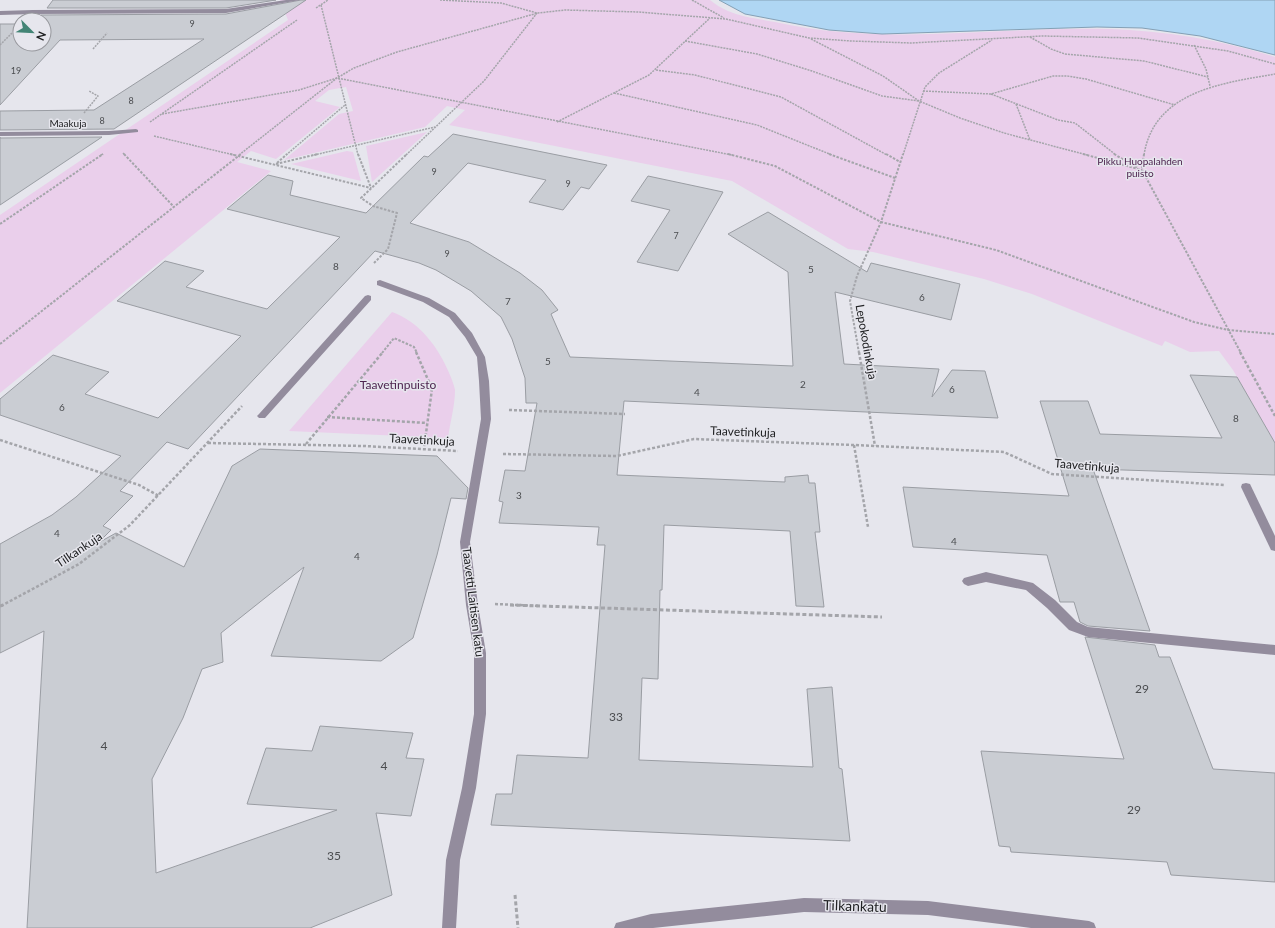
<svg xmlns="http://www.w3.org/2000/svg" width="1275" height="928" font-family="Lato,sans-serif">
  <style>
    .green { fill: #eacfeb }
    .water { fill: #afd6f3; stroke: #84a0b5 }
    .building { fill: #cacdd3; stroke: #9a9da3 }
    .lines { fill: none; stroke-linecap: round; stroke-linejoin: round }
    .path-far3 { stroke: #a4a5aa; stroke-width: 1.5; stroke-dasharray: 2 1; stroke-linecap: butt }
    .path-far2 { stroke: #a4a5aa; stroke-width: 2; stroke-dasharray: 2.5 1.5; stroke-linecap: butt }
    .path-far1 { stroke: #a4a5aa; stroke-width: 2.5; stroke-dasharray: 3 2; stroke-linecap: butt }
    .path { stroke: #a4a5aa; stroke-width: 3; stroke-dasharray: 4 2.5; stroke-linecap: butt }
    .service { fill: #938c9d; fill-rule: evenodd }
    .pedestrian { fill: #938c9d; fill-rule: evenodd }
    .minor { fill: #938c9d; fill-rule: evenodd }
    .labels { text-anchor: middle; stroke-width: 3; stroke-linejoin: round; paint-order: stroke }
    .far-number-label { font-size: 9px; fill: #4b4d50 }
    .far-street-label { font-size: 10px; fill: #212224; stroke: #e6e6ed }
    .far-park-label { font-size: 10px; fill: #4e2550; stroke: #e6e6ed }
    .number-label { font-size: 10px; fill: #4b4d50 }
    .street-label { font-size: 12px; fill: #212224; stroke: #e6e6ed }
    .park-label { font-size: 12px; fill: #4e2550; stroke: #e6e6ed }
    .near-number-label { font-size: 12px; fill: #4b4d50 }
    .near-street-label { font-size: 14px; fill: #212224; stroke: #e6e6ed }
  </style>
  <rect width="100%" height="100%" fill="#e6e6ed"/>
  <!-- green -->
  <g class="green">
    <path d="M280,0H710C715,4 721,8 728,11C741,17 760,19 775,22C885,47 997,26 1109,29C1166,31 1221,40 1275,57V443L1233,370L1219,351L1190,352L1165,341L1162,346L1032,294L984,279L873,252L848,249L732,181L449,125L465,110L447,106L425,127L284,160L339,114L353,111L346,87L329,90L315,101L340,107L276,159L251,151L237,162L271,171L0,393V215L288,20Z"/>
    <path d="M427,132L372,182L366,146Z"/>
    <path d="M347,151L353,152L361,181L291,164Z"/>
    <path d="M392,312C420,322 439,348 450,375C452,380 454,385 455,390C455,406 450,422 448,438L289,431Z"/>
  </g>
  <!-- water -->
  <path class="water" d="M719,0H1275V55L1200,36L1142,28L1097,27L882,34L829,30L745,14Z"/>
  <!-- building -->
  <g class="building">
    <path d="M53,0H276L226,8H47Z"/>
    <path d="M301,0H306L114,129L0,130V111L94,110L204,39L60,40L0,105V24H20V44H44V20H37L41,15L226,14Z"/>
    <path d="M453,134L607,165L589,189L581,187L563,210L529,202L546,180L468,163L410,223L469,242L520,273L542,290L558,310L551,314L570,357L793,366L788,272L728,234L768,212L867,272L871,263L960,284L951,320L835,292L844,364L939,369L932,397L952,370L985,371L998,418L624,401L617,475L785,482V477L808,475L809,483H815L820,532H815L824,607L796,606L790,531L664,525L662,590H660L658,679L642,678L639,760L813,767L807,689L832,687L839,768L842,769L850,841L491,825L496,794H512L517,755L588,758L605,545H597L599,527L499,523L503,502L499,501L505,470L525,471L537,403H526L525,378L512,339L501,317L471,291L436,270L419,263L375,251L188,449L167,442L120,491L133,496L103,526L111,530L98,543L116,533L184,567L232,466L260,449L437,456L468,488L466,499L451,498L437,555L413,638L381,661L271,656L304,567L221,633L223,662L202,669L183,718L152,779L156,873L337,810L247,804L266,748L312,751L320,726L413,733L406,758L424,759L411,816L376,813L392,895L310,928H27L44,631L0,653V544L52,515L76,497L121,456L0,415V399L53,355L109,372L85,394L158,418L241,336L117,301L165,261L204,271L186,287L267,309L340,237L227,209L268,175L293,181L290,195L366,213L424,156L428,157Z"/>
    <path d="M0,137V138L102,137L0,205Z"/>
    <path d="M648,176L723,192L678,271L637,262L670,210L631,201Z"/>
    <path d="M1190,375L1237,377L1275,443V475L1093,469L1150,631L1088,626L1080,622L1074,602H1060L1047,555L913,547L903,487L1069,496L1040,401H1088L1100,434L1222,438Z"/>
    <path d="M1085,637L1155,645L1159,657H1170L1213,769L1275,773V882L1171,875L1167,862L1011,852L1010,847L999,846L981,751L1124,759Z"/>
  </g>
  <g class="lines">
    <!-- path-far3 -->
    <g class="path-far3">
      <path d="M440,0L501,3L537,13"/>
      <path d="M692,0L724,18"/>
      <path d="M321,5L358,155"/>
      <path d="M316,8L328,0"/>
      <path d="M1030,37L1051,49L1065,54L1144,61L1208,77"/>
      <path d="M811,39L883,76L919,101L960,118L1004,133L1087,155"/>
      <path d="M685,41L757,54L812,71L882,96L919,101"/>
      <path d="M0,45L12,33"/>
      <path d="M1194,45L1206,69L1210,86"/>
      <path d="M93,49L107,33"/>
      <path d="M656,70L695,75L781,97L887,155"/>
      <path d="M923,91L991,94L1053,76H1067L1086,79L1175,105"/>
      <path d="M614,93L757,125L832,155"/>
      <path d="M991,94L1058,120L1075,123L1116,155"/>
      <path d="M1016,104L1030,140"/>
      <path d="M84,113L98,96L89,91"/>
      <path d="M162,114L299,90L337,78L732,155"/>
      <path d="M150,122L297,20"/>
      <path d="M557,122L649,75L710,18"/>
      <path d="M154,136L234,155"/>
      <path d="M123,153L125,155"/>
      <path d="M101,155L103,154"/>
      <path d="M239,155L337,78L354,68L397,52L538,13L565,10L638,12L726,19L809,38L851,41L911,43L1042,36L1138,38L1228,51L1275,64"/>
      <path d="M286,155L345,105"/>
      <path d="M314,155L435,127"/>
      <path d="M406,155L484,81L537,13"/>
      <path d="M903,155L925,87L939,73L992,40"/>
      <path d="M1144,155C1154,91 1223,83 1275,74"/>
    </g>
    <!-- path-far2 -->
    <g class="path-far2">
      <path d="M124,154L174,207"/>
      <path d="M230,154L371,188"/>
      <path d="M358,154L371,188"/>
      <path d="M728,154L775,166L881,222L996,250L1194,322L1228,330L1275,334"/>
      <path d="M829,154L895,178"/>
      <path d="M886,154L900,162"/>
      <path d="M1083,154L1142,170"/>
      <path d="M1114,154L1138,168"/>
      <path d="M1144,154L1142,170L1241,353"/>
      <path d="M277,163L287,154"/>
      <path d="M276,164L318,154"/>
      <path d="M0,224L103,154"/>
      <path d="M374,263L388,249L397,213L373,206L361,198L407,154"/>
      <path d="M0,344L241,154"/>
      <path d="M382,353L394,338L414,347L417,353"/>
      <path d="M859,353L850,301L857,276L881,222L903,154"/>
    </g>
    <!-- path-far1 -->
    <g class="path-far1">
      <path d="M416,352L432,389L424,448"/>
      <path d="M859,352L875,446"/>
      <path d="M1240,352L1275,416"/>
      <path d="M509,410L625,414"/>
      <path d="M327,417L427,423"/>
      <path d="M0,440L139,485L159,496"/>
      <path d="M208,443L364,446L458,451"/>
      <path d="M306,444L383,352"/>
      <path d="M854,445L868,527"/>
      <path d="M503,454L617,456L694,439L854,445L1004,452L1052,474L1225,485"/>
      <path d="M495,604L540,606"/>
      <path d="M1,606L79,564L130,525L242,406"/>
    </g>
    <!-- path -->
    <g class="path">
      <path d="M510,605L882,617"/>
      <path d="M0,606L3,605"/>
      <path d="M515,895L518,928"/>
    </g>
    <!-- service -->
    <g class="service">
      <path d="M0,11L33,10L36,12L33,14L0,15Z"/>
      <path d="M368,295L371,296V300L265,418H259L257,416L259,414L365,296Z"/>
      <path d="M986,572L1033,583L1055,600L1077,622L1088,627L1275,645V655L1088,637L1069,630L1047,608L1026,590L986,582L968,586L964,584L962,581L964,578Z"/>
    </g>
    <!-- pedestrian -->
    <g class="pedestrian">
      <path d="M286,0H300L226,13L33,14L30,12L33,10L226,9Z"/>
      <path d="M136,129L138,130V132L109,135L0,136V132L109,131Z"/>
    </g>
    <!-- minor -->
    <g class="minor">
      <path d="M380,280L429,298L455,313L472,333L485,357L489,381L491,419L470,542L478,605L486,653V714L476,788L460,860L456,928H442L446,860L462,788L474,714V653L466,605L460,542L481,419L479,381L477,357L465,337L449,317L423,302L377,285V281Z"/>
      <path d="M1246,483L1250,484L1275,536V551L1271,550L1241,487L1242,484Z"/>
      <path d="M804,898L928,901L1089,921L1094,923L1096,928H1031L928,915L804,912L653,928H614L616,923L651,914Z"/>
    </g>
  </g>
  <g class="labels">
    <!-- far-number labels -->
    <g class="far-number-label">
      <text x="192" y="27">9</text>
      <text x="16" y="74">19</text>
      <text x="131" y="104">8</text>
      <text x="102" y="124">8</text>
      <text x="434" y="175">9</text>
      <text x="568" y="187">9</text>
      <text x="676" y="239">7</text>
      <text x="447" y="257">9</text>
    </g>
    <!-- far-street labels -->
    <g class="far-street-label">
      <text x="68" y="127">Maakuja</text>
    </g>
    <!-- far-park labels -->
    <g class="far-park-label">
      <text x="1140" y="165">Pikku Huopalahden<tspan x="1140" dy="12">puisto</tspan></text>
    </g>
    <!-- number labels -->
    <g class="number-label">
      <text x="336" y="270">8</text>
      <text x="811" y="273">5</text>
      <text x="922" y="301">6</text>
      <text x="508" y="305">7</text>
      <text x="548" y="365">5</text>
      <text x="803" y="388">2</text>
      <text x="952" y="393">6</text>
      <text x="697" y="396">4</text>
      <text x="62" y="411">6</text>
      <text x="1236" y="422">8</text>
      <text x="519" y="499">3</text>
      <text x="57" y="537">4</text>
      <text x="954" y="545">4</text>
      <text x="357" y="560">4</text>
    </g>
    <!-- street labels -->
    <g class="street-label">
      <text transform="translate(866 342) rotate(80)" y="4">Lepokodinkuja</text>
      <text transform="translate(743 432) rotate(2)" y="4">Taavetinkuja</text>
      <text transform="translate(422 440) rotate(3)" y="4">Taavetinkuja</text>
      <text transform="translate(1087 466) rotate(5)" y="4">Taavetinkuja</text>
      <text transform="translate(79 550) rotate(-34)" y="4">Tilkankuja</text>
      <text transform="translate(473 602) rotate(83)" y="4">Taavetti Laitisen katu</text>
    </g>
    <!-- park labels -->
    <g class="park-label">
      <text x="398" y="389">Taavetinpuisto</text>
    </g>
    <!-- near-number labels -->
    <g class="near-number-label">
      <text x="1142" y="693">29</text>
      <text x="616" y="721">33</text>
      <text x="104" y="750">4</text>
      <text x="384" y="770">4</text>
      <text x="1134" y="814">29</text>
      <text x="334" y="860">35</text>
    </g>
    <!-- near-street labels -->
    <g class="near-street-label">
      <text transform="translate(855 906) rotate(2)" y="5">Tilkankatu</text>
    </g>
  </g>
  <!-- north arrow -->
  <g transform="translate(32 32) rotate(114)"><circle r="19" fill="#e6e6ed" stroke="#97989d"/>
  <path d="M0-3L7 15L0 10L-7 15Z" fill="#428475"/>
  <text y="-6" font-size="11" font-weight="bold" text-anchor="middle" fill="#212224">N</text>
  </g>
</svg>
